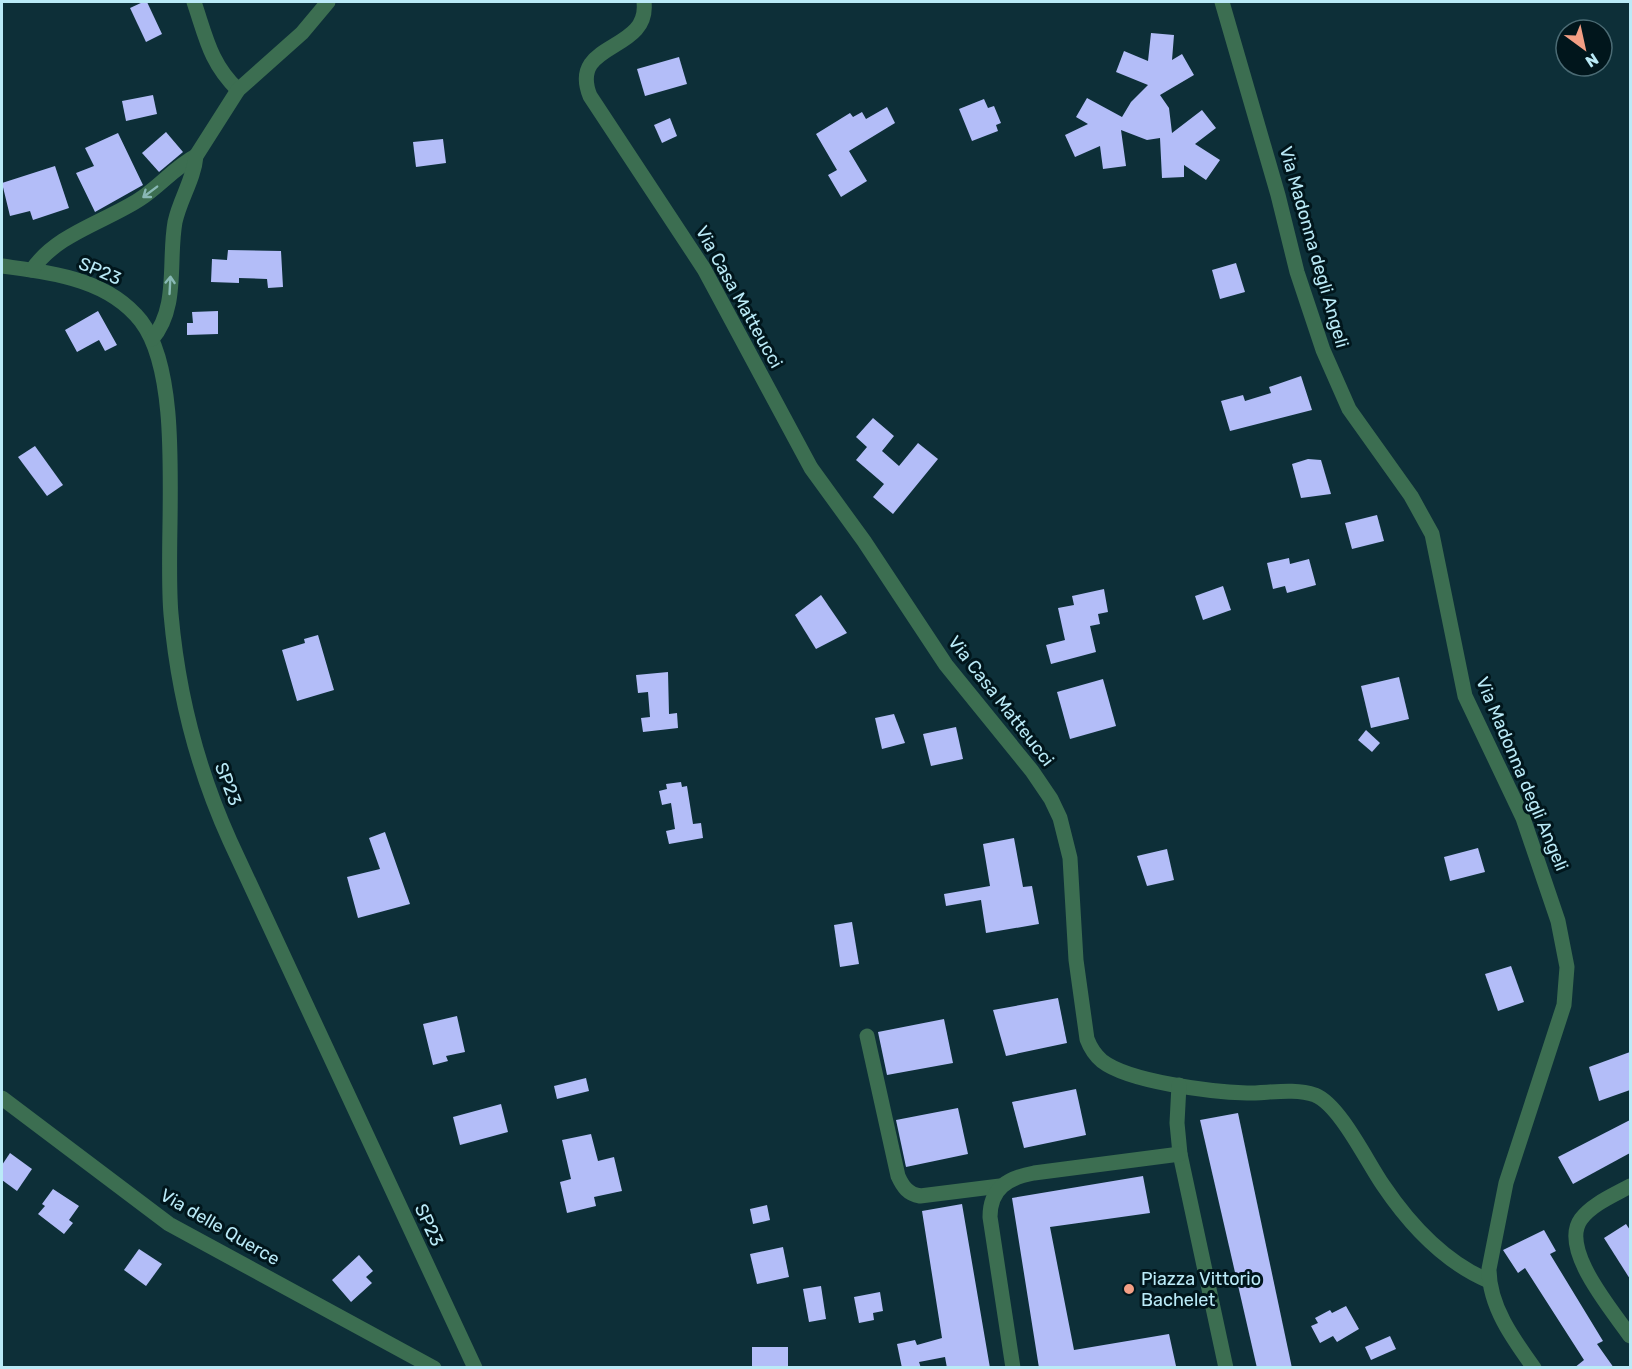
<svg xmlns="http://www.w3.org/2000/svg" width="1632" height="1369" font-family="Rubik,sans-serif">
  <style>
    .building { fill: #b3bdf8 }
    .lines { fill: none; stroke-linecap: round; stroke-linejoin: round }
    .minor { stroke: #3c6e51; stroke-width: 15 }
    .oneway { stroke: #88b8b5 }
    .poi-dot { fill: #f39f85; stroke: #01161c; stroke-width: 2 }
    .labels { text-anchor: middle; stroke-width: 6; stroke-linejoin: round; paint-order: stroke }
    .street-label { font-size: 18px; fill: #baeaf7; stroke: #01161c }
    .poi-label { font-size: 18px; fill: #baeaf7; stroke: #01161c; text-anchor: start }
  </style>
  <rect width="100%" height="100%" fill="#0d2f38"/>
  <!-- building -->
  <g class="building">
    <path d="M143,2H147L162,34L146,42L130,8Z"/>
    <path d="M1151,33L1174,35L1172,60L1182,54L1194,75L1160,95L1169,108L1172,133L1202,110L1216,128L1195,144L1220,160L1206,180L1184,165V177L1162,178L1160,138L1147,140L1121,130L1126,166L1103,169L1100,146L1075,157L1065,135L1088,124L1076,117L1087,98L1122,117L1131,102L1148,85L1116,72L1124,51L1148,61Z"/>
    <path d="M679,57L687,84L645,96L637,69Z"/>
    <path d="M153,95L157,114L126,121L122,101Z"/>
    <path d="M984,99L988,108L994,106L1001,123L996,125L998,131L972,141L959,109Z"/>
    <path d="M887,107L895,123L849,151L867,181L841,197L828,175L837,170L816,134L850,113L853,117L862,112L866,119Z"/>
    <path d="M670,118L677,136L662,143L654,125Z"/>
    <path d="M166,132L183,152L159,172L142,153Z"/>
    <path d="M118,133L143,185L95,212L76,173L94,166L85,148Z"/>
    <path d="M443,139L446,163L416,167L413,142Z"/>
    <path d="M55,166L69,208L33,220L30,211L10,216L2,183Z"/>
    <path d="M228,250L281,251L283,287L268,288L267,279L239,278V283L211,282L212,259L227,260Z"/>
    <path d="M1236,263L1245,292L1220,299L1212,270Z"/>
    <path d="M98,311L117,345L105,351L99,340L77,352L65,330Z"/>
    <path d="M218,311V334L187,335V323H193L192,312Z"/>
    <path d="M1301,376L1312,410L1230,431L1221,401L1243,395L1245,401L1271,393L1269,387Z"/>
    <path d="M873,418L894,436L882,451L899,466L918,443L938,459L893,514L873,497L884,484L856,460L867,447L856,437Z"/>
    <path d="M35,446L63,485L47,496L18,457Z"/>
    <path d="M1308,459L1321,460L1331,494L1301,498L1292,464Z"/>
    <path d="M1377,515L1384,541L1352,549L1345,523Z"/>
    <path d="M1289,558L1290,564L1309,559L1316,585L1287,593L1285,586L1273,589L1267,563Z"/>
    <path d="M1223,586L1231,610L1203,620L1195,596Z"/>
    <path d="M1104,589L1108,612L1098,614L1100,624L1090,626L1096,652L1051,664L1046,645L1065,640L1058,608L1074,605L1072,596Z"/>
    <path d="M821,595L847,633L816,649L795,615Z"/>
    <path d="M318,635L334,690L297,701L282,650L305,643L304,639Z"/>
    <path d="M668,672L669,714L677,713L678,728L643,732L641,718L650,717L648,692L638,693L636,675Z"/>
    <path d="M1399,677L1409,719L1371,728L1361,686Z"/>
    <path d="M1103,679L1116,726L1070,739L1057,692Z"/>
    <path d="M894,714L905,743L882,749L875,718Z"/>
    <path d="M956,727L963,759L931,766L923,734Z"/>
    <path d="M1366,730L1380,743L1372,752L1358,740Z"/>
    <path d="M681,782L682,787L687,786L693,824L701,823L703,838L669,844L666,831L675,829L671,803L662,805L659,791L667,789L666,784Z"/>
    <path d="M385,832L410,904L358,918L347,877L380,869L369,838Z"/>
    <path d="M1014,838L1023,887L1032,886L1039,924L986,933L981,900L946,906L944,894L990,886L983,844Z"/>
    <path d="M1478,848L1485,872L1450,881L1444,857Z"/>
    <path d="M1167,849L1174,880L1147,886L1137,856Z"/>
    <path d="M852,922L859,964L840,967L834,925Z"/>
    <path d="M1511,966L1524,1002L1498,1011L1485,974Z"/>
    <path d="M1058,998L1067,1043L1006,1056L993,1010Z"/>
    <path d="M457,1016L465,1052L446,1056L448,1061L433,1065L423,1024Z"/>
    <path d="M944,1019L953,1063L887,1075L878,1032Z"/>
    <path d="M1630,1052V1090L1599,1101L1589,1067Z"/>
    <path d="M586,1078L589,1091L557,1099L554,1086Z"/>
    <path d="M1076,1089L1086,1135L1024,1148L1012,1102Z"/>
    <path d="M501,1104L508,1132L460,1145L453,1117Z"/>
    <path d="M958,1108L968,1154L906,1167L896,1120Z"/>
    <path d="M1238,1113L1292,1368H1257L1200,1120Z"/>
    <path d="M1630,1120V1153L1573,1184L1558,1157Z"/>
    <path d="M591,1134L598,1161L614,1157L622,1191L594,1197L596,1206L567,1213L560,1182L571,1179L562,1140Z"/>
    <path d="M10,1153L32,1169L17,1191L2,1180V1165Z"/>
    <path d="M1143,1176L1150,1213L1050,1227L1074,1350L1169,1334L1176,1366L1039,1368L1012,1198Z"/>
    <path d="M53,1189L79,1206L69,1220L73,1223L64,1234L38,1214L45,1206L42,1204Z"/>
    <path d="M962,1204L990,1368H947L945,1357L919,1362L921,1368H902L897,1344L915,1340L917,1345L942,1338L922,1211Z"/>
    <path d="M767,1205L770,1220L753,1224L750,1209Z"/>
    <path d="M1626,1224L1630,1230V1279L1604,1238Z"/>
    <path d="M1544,1230L1556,1251L1550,1254L1603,1341L1597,1344L1614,1368H1574L1584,1360L1525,1268L1518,1273L1503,1250Z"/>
    <path d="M783,1247L789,1277L757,1284L750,1254Z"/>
    <path d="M139,1249L162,1264L146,1286L124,1270Z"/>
    <path d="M359,1255L373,1271L366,1277L372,1283L351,1302L332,1280Z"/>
    <path d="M821,1286L826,1319L809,1322L803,1289Z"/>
    <path d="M880,1292L883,1311L873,1313L874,1320L859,1323L854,1297Z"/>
    <path d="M1346,1306L1359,1329L1337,1342L1333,1336L1320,1343L1311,1326L1318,1323L1315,1318L1330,1310L1332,1313Z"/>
    <path d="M1390,1336L1396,1349L1371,1360L1365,1347Z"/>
    <rect x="752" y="1347" width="36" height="21"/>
  </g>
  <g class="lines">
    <!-- minor -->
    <g class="minor">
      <path d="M194,2C206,37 210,63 238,90"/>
      <path d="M644,2C650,53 568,41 590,96L704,269L811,468L864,541L946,665L1032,771L1051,799L1060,818L1070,858L1076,960L1087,1039C1090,1047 1095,1055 1102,1061C1129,1082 1212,1092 1247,1093C1269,1093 1295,1088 1315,1095C1340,1105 1367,1162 1383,1185C1410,1225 1444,1262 1489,1281"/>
      <path d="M1222,2L1278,195L1297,272L1323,350L1349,409L1411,496L1432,534L1465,696L1523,818L1558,921L1567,967L1564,1005L1506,1183L1489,1269C1489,1306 1513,1339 1534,1368"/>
      <path d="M2,266C51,273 107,278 141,321C186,380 164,537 171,614C178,694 197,768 230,841L475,1368"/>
      <path d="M32,270C56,234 105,222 140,199C160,186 175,167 196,156"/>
      <path d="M152,339C179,308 168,261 175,222C180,199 194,179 196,156L238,90L302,33L328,2"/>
      <path d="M867,1036L898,1176C903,1187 908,1194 920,1196L1000,1186"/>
      <path d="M1179,1085L1177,1123L1180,1154L1226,1368"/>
      <path d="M2,1098L169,1224L434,1368"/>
      <path d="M1630,1186C1614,1195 1592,1204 1581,1219C1559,1249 1613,1311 1630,1336"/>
      <path d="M1013,1368L990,1217C990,1188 1008,1178 1034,1173L1180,1154"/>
    </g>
  </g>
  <!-- one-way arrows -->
  <defs><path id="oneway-shaft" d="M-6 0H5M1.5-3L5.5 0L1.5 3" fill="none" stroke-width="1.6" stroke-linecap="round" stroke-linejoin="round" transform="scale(1.5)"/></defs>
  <g class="oneway">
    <use href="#oneway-shaft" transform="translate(150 192) rotate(143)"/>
    <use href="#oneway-shaft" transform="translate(170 285) rotate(-87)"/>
  </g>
  <!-- markers -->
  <circle class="poi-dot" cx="1129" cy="1289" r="6"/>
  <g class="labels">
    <!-- street labels -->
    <g class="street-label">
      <text transform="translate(1314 247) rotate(74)" y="6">Via Madonna degli Angeli</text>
      <text transform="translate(100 271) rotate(23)" y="6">SP23</text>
      <text transform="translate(739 297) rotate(61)" y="6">Via Casa Matteucci</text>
      <text transform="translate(1001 701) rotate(52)" y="6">Via Casa Matteucci</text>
      <text transform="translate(1522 774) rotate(67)" y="6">Via Madonna degli Angeli</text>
      <text transform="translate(228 784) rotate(69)" y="6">SP23</text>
      <text transform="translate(429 1225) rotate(65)" y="6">SP23</text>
      <text transform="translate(220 1227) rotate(30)" y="6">Via delle Querce</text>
    </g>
    <!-- poi labels -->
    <g class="poi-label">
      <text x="1141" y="1285">Piazza Vittorio<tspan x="1141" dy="21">Bachelet</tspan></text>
    </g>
  </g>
  <!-- border -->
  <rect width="1632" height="1369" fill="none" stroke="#baeaf7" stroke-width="6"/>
  <!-- north arrow -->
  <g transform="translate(1584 48) rotate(147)"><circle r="28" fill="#01161c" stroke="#4b6b74" stroke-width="1.5"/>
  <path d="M0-4.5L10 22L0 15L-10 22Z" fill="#f39f85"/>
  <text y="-9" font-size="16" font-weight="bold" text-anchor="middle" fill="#baeaf7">N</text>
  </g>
</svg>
